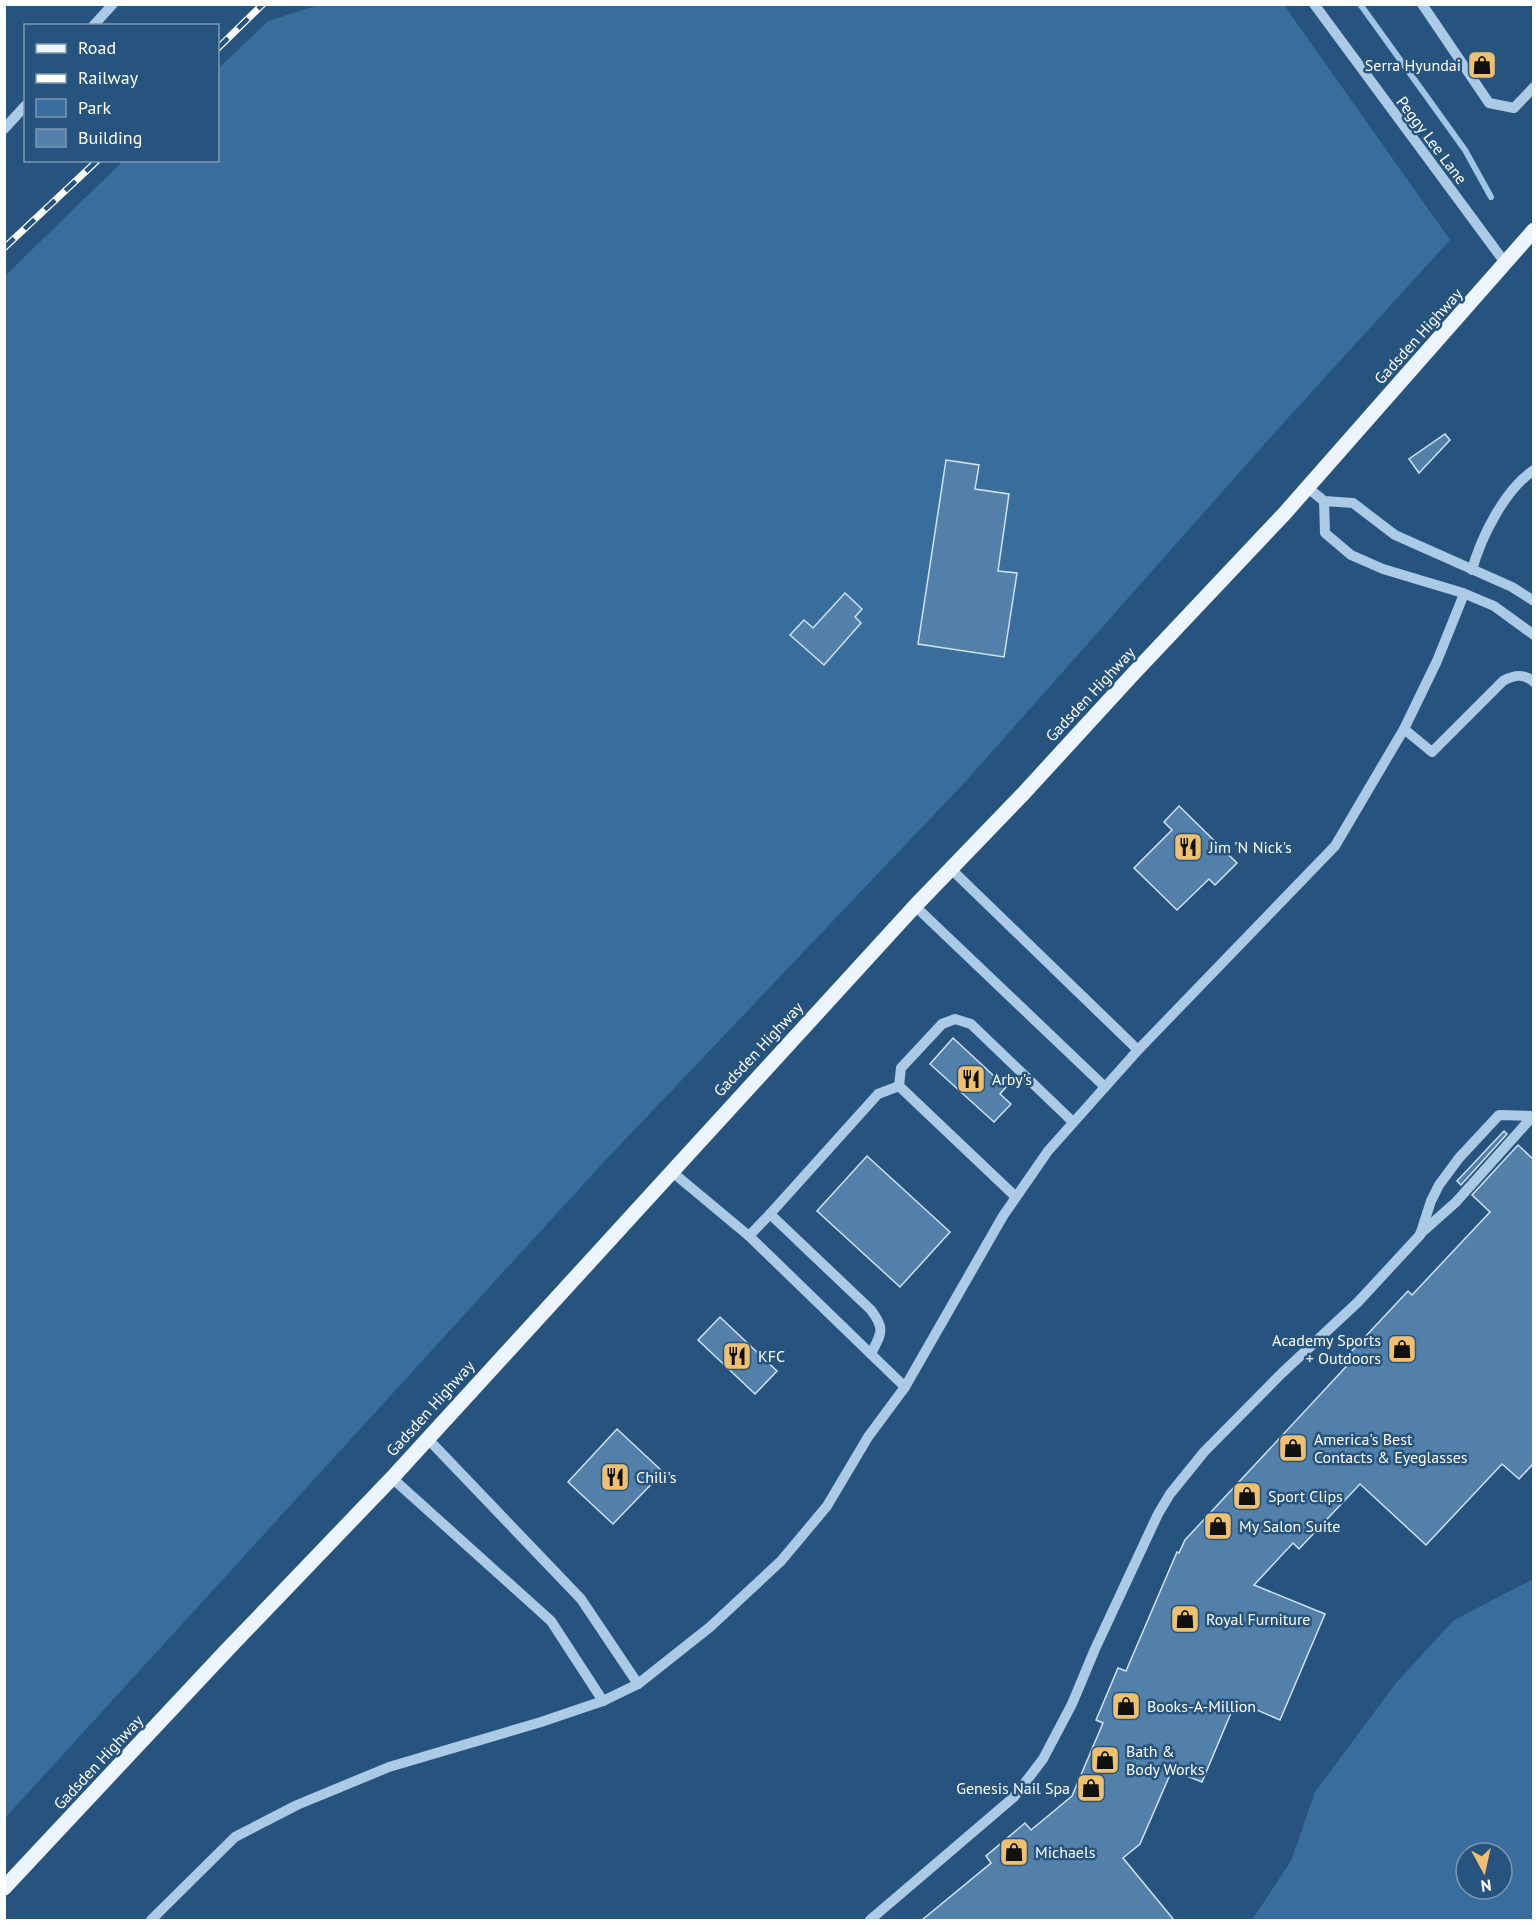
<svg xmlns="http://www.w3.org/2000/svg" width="1538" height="1925" font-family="'PT Sans',sans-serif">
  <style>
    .green { fill: #396e9c; fill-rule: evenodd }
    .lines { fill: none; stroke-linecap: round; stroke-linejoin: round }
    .stream { stroke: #a0c6e6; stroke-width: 6 }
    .building { fill: #5280a9; stroke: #cee3f4; stroke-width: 1.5 }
    .minor { stroke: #abcae5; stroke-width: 10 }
    .major { stroke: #ecf4fd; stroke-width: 15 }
    .rail-casing { stroke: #fff; stroke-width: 7 }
    .rail { stroke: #26547e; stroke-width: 4.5; stroke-dasharray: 14; stroke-linecap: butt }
    .labels { text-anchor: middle; stroke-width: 5; stroke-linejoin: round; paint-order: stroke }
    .poi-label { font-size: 16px; fill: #fff; stroke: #26547e; text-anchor: start }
    .street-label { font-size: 16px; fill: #fff; stroke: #26547e }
  </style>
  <rect width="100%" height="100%" fill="#26547e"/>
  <!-- green -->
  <g class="green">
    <path d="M319,5H1284L1450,240L1277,430L965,782L600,1166L5,1818V276L123,161L218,160V69L268,21Z"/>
    <path d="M1533,1579V1920H1252L1291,1861L1315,1792L1396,1683L1454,1620ZM1466,1853H1502V1889H1466Z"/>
  </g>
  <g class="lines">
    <!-- stream -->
    <path class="stream" d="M1360,4L1465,150L1491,197"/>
  </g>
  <!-- building -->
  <g class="building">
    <path d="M1445,434L1450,440L1419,473L1409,459Z"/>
    <path d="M946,460L979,465L975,489L1009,494L998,571L1017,573L1004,657L918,644Z"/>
    <path d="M845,593L862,609L855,617L861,623L824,665L790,635L804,620L813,628Z"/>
    <path d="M1179,806L1237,863L1215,885L1209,879L1177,910L1134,868L1172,830L1164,822Z"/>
    <path d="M953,1038L1006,1087L1000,1094L1011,1104L994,1122L930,1064Z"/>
    <path d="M1504,1131L1507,1134L1461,1185L1457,1181Z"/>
    <path d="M1518,1145L1533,1159V1464L1519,1479L1502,1464L1426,1545L1360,1484L1299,1549L1293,1543L1254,1585L1325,1614L1280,1720L1236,1701L1202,1782L1172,1770L1140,1844L1123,1858L1174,1920H922L991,1863L986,1856L1025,1823L1031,1830L1072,1796L1103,1723L1096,1720L1118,1668L1126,1671L1177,1552L1179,1553L1185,1540L1355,1357L1350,1353L1408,1291L1412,1295L1490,1212L1472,1195Z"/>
    <path d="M867,1156L950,1232L900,1287L817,1211Z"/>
    <path d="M720,1317L777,1371L755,1394L698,1340Z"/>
    <path d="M617,1429L663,1472L613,1524L568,1482Z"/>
  </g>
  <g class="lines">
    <!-- minor -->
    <g class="minor">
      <path d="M1314,4L1506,264"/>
      <path d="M1422,4L1489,103L1514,108L1534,87"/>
      <path d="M93,26L113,4"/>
      <path d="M4,129L26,105"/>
      <path d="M1308,488L1324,501L1353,503L1395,535L1512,587L1534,601"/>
      <path d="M1324,501L1325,533L1351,555L1383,569L1463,593L1494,606L1534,635"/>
      <path d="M1472,570C1481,537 1505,489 1534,470"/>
      <path d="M1404,729L1432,752L1503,681C1514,675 1524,673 1534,682"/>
      <path d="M951,869L1138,1050"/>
      <path d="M915,906L1105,1087"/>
      <path d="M671,1171L749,1236L905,1387"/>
      <path d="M1016,1197L899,1086L901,1068L942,1024L955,1019L971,1024L1073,1122"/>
      <path d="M770,1214L878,1094L899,1086"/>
      <path d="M1420,1234L1456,1202L1533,1116"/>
      <path d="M749,1236L770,1214L871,1310C886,1330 881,1333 871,1354"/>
      <path d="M427,1438L581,1599L638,1684"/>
      <path d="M392,1478L551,1621L603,1701"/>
      <path d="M151,1920L235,1837L297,1805L389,1767L541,1722L603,1701L638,1684L710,1627L781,1561L827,1506L868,1437L905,1387L1003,1216L1048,1151L1138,1050L1335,846L1404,729L1437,661L1464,594"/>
      <path d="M870,1920L1014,1797L1043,1759L1072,1704L1095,1649L1158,1514L1170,1494L1204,1452L1282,1373L1358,1302L1420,1235L1431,1201L1439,1185L1459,1158L1499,1115L1534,1116"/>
    </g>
    <!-- major -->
    <path class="major" d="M4,1888L226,1651L392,1478L915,906L1023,794L1134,673L1285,513L1534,230"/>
    <!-- rail casing -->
    <g class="rail-casing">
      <g id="rail">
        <path d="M218,48L263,4"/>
        <path d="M4,248L98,160"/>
      </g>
    </g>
    <!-- rail -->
    <use href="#rail" class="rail"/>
  </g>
  <!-- icons -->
  <defs>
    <g id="shop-square" transform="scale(1.5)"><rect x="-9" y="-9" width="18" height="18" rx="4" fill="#efc070" stroke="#26547e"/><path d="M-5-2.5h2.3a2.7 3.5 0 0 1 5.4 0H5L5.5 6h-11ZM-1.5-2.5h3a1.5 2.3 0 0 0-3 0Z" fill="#111"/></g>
    <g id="restaurant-square" transform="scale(1.5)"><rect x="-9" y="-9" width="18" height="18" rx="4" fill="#efc070" stroke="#26547e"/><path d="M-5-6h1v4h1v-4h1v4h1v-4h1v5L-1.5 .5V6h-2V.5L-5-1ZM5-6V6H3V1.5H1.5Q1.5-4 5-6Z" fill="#111"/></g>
  </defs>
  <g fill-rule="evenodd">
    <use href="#shop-square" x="1482" y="65"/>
    <use href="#restaurant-square" x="1188" y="847"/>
    <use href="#restaurant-square" x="971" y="1079"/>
    <use href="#shop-square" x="1402" y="1349"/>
    <use href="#restaurant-square" x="737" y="1356"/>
    <use href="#shop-square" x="1293" y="1448"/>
    <use href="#restaurant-square" x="615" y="1477"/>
    <use href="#shop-square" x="1247" y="1496"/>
    <use href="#shop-square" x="1218" y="1526"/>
    <use href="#shop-square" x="1185" y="1619"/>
    <use href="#shop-square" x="1126" y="1706"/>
    <use href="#shop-square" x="1105" y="1760"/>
    <use href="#shop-square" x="1091" y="1788"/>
    <use href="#shop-square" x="1014" y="1852"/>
  </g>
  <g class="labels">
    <!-- poi labels -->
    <g class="poi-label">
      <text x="1461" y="71" text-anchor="end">Serra Hyundai</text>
      <text x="1209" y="853">Jim 'N Nick's</text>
      <text x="992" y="1085">Arby's</text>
      <text x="1381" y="1346" text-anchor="end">Academy Sports<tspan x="1381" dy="18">+ Outdoors</tspan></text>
      <text x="758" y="1362">KFC</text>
      <text x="1314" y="1445">America's Best<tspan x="1314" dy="18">Contacts &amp; Eyeglasses</tspan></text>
      <text x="636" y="1483">Chili's</text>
      <text x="1268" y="1502">Sport Clips</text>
      <text x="1239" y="1532">My Salon Suite</text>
      <text x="1206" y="1625">Royal Furniture</text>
      <text x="1147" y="1712">Books-A-Million</text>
      <text x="1126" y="1757">Bath &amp;<tspan x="1126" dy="18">Body Works</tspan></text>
      <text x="1070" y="1794" text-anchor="end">Genesis Nail Spa</text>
      <text x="1035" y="1858">Michaels</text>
    </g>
    <!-- street labels -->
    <g class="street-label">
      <text transform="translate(1432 140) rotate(53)" y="6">Peggy Lee Lane</text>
      <text transform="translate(1418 336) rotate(-48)" y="6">Gadsden Highway</text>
      <text transform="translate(1090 694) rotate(-47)" y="6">Gadsden Highway</text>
      <text transform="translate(758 1049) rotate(-47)" y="6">Gadsden Highway</text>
      <text transform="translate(430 1408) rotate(-48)" y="6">Gadsden Highway</text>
      <text transform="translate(98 1762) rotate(-47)" y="6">Gadsden Highway</text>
    </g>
  </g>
  <!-- border -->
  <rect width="1538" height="1925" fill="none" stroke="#ffffff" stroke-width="12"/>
  <!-- legend -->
  <rect x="24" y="24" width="195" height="138" fill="#26547e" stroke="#7d98b2" stroke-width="1.5"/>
  <rect x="36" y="44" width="30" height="9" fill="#ecf4fd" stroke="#7d98b2" stroke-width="1.5"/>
  <text x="78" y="54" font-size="18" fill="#ffffff">Road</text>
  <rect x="36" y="74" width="30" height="9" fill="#ffffff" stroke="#7d98b2" stroke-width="1.5"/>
  <text x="78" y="84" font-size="18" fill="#ffffff">Railway</text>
  <rect x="36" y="99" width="30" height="18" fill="#396e9c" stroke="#7d98b2" stroke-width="1.5"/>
  <text x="78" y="114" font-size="18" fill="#ffffff">Park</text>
  <rect x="36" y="129" width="30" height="18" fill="#5280a9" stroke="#7d98b2" stroke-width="1.5"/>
  <text x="78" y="144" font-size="18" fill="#ffffff">Building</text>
  <!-- north arrow -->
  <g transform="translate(1484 1871) rotate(172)"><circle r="28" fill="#26547e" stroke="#7d98b2" stroke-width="1.5"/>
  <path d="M0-4.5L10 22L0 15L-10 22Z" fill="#efc070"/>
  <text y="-9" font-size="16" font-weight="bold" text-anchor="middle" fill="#ffffff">N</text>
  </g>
</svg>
